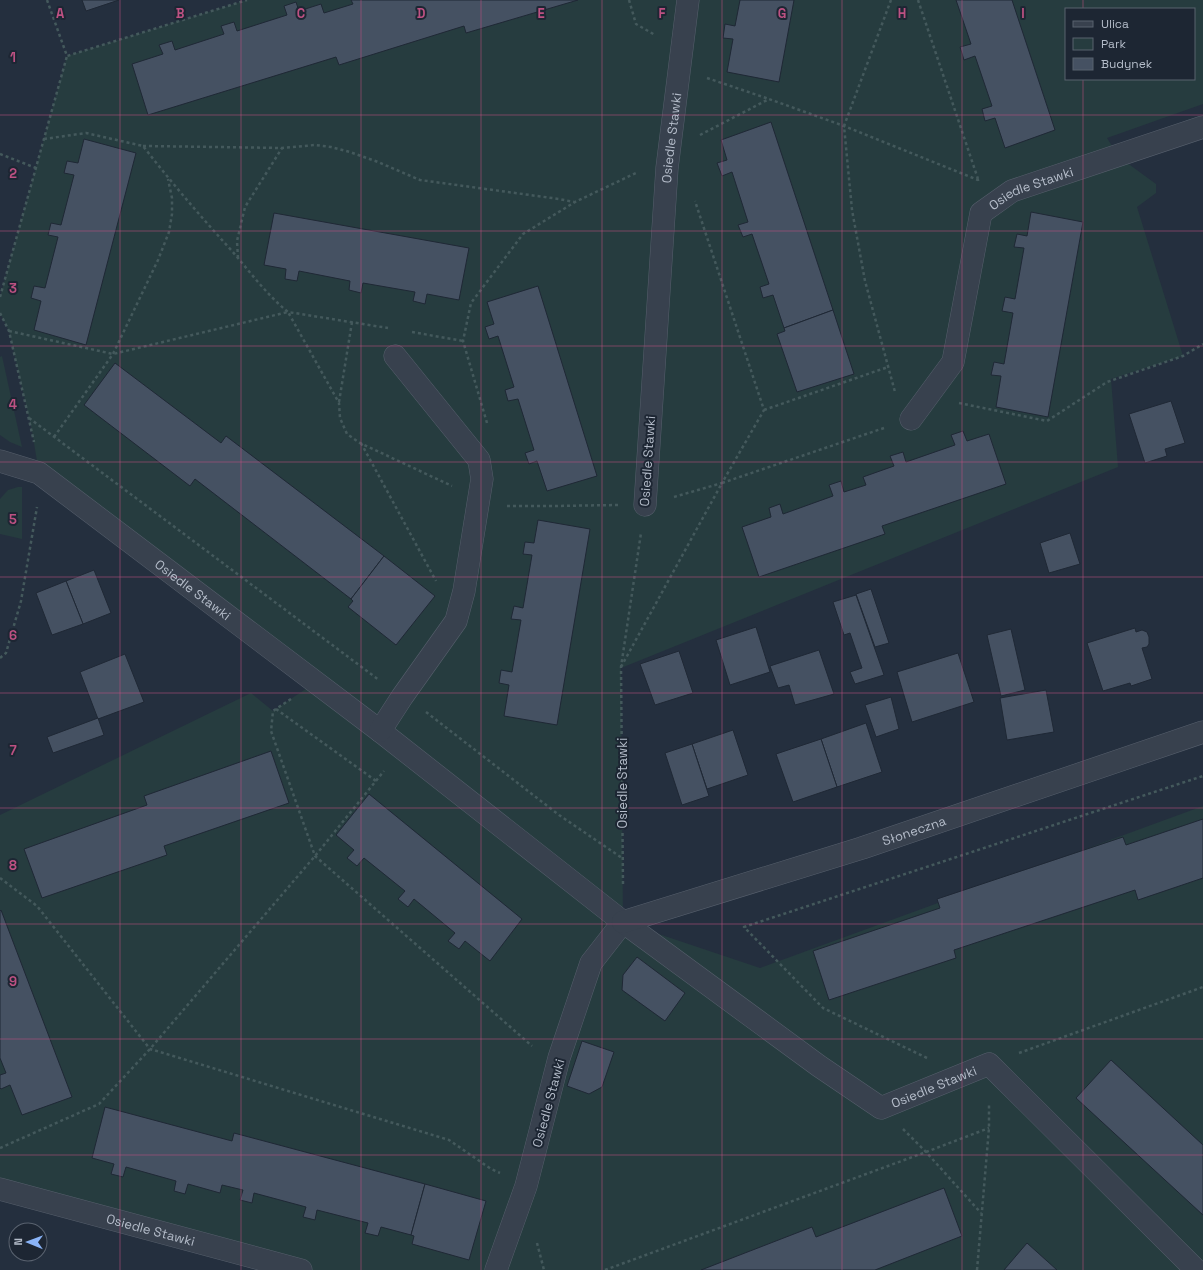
<svg xmlns="http://www.w3.org/2000/svg" width="1203" height="1270" font-family="'Space Grotesk',sans-serif">
  <style>
    .green { fill: #263c3f; fill-rule: evenodd }
    .building { fill: #455162; stroke: #1f2835 }
    .lines { fill: none; stroke-linecap: round; stroke-linejoin: round }
    .minor-casing { stroke: #565f6c; stroke-width: 23 }
    .path { stroke: #44595c; stroke-width: 2.5; stroke-dasharray: 3 3; stroke-linecap: butt }
    .minor { stroke: #38414e; stroke-width: 22 }
    .grid { fill: none; stroke: #bd5182; stroke-width: 1; stroke-opacity: 0.55 }
    .labels { text-anchor: middle; stroke-width: 4; stroke-linejoin: round; paint-order: stroke }
    .street-label { font-size: 13px; fill: #b4bcc9; stroke: #1d2633 }
    .grid-label { font-size: 13px; text-anchor: middle; font-weight: bold; fill: #bd5182; stroke: #1d2633; stroke-width: 4; stroke-linejoin: round; paint-order: stroke }
  </style>
  <rect width="100%" height="100%" fill="#242f3e"/>
  <!-- green -->
  <g class="green">
    <path d="M247,0H1203V104L1107,138L1119,157L1156,184V193L1137,207L1183,356L1111,379L1118,467L621,668L623,922L760,968L1203,806V1270H301L0,1189V815L251,693L273,711L316,682L39,473L32,431L9,331L0,313V297L67,56ZM1066,9H1194V79H1066Z"/>
    <path d="M2,356L22,447L10,442L0,435V357Z"/>
    <path d="M18,487H22V539L0,534V499L8,490Z"/>
  </g>
  <!-- building -->
  <g class="building">
    <path d="M82,0H119L86,11Z"/>
    <path d="M351,0H578L466,33L464,26L339,65L336,57L148,115L132,64L163,54L159,45L172,41L175,50L224,34L221,26L234,22L237,31L287,15L284,6L296,2L299,11L321,4L324,13L353,4Z"/>
    <path d="M740,0H794L779,82L727,72L733,39L723,38L725,24L735,26Z"/>
    <path d="M956,0H1012L1055,130L1005,148L995,118L985,121L982,109L992,106L975,56L964,60L960,47L971,44Z"/>
    <path d="M771,122L833,310L784,328L773,295L763,298L760,287L769,284L752,234L743,237L738,225L748,222L732,172L722,176L717,163L727,160L721,140Z"/>
    <path d="M84,139L136,153L86,345L34,330L41,301L31,298L34,286L45,288L58,237L48,235L51,223L61,225L74,175L64,173L67,161L78,163Z"/>
    <path d="M1031,212L1083,222L1048,417L996,407L1001,376L991,375L994,362L1004,364L1013,313L1002,311L1005,297L1015,299L1024,248L1014,247L1017,234L1027,236Z"/>
    <path d="M274,213L469,248L459,300L427,294L425,304L413,301L415,292L363,283L361,293L349,290L350,281L299,271L297,281L285,279L286,269L264,265Z"/>
    <path d="M538,286L597,476L547,491L537,461L529,464L525,453L534,450L518,399L508,401L505,390L514,387L498,336L489,339L485,327L494,324L487,302Z"/>
    <path d="M833,310L854,374L797,392L777,334L785,331L784,328Z"/>
    <path d="M115,363L221,443L226,436L384,556L351,599L195,479L190,486L84,405Z"/>
    <path d="M1171,401L1185,443L1165,449L1167,456L1145,463L1129,414Z"/>
    <path d="M963,431L967,441L989,434L1006,484L882,526L885,534L759,577L742,527L771,517L769,508L780,504L783,514L833,496L829,485L841,481L844,492L866,485L863,477L894,466L890,456L903,452L906,462L955,445L951,435Z"/>
    <path d="M538,520L590,529L557,725L504,716L509,685L499,683L501,670L512,672L521,620L511,619L514,606L523,608L532,555L523,554L525,542L534,543Z"/>
    <path d="M1070,533L1080,564L1049,573L1040,543Z"/>
    <path d="M384,556L435,596L396,645L348,607L353,601L351,599Z"/>
    <path d="M94,570L111,613L83,624L66,581Z"/>
    <path d="M66,581L83,624L52,635L36,593Z"/>
    <path d="M871,589L889,643L875,647L856,594Z"/>
    <path d="M856,595L884,675L855,684L850,672L862,668L850,633L844,635L833,602Z"/>
    <path d="M756,627L770,672L730,685L716,640Z"/>
    <path d="M1135,628L1136,632L1142,630L1147,632L1149,637V644L1147,647L1142,648L1152,679L1131,686L1130,683L1103,691L1087,643Z"/>
    <path d="M1011,629L1025,690L1001,696L987,635Z"/>
    <path d="M819,650L834,694L795,705L789,685L778,688L770,666Z"/>
    <path d="M679,651L693,693L655,705L640,664Z"/>
    <path d="M958,653L974,702L912,722L897,672Z"/>
    <path d="M125,654L144,702L98,719L80,672Z"/>
    <path d="M1046,690L1054,732L1007,740L1000,698Z"/>
    <path d="M891,697L899,729L876,737L865,705Z"/>
    <path d="M98,718L104,735L53,753L47,737Z"/>
    <path d="M866,723L882,772L837,787L821,739Z"/>
    <path d="M733,730L748,775L707,789L692,744Z"/>
    <path d="M821,739L837,787L793,802L776,754Z"/>
    <path d="M692,744L709,796L682,805L665,753Z"/>
    <path d="M271,751L289,803L164,846L167,855L42,898L24,849L147,805L144,796Z"/>
    <path d="M369,794L522,919L490,961L465,941L459,949L448,941L455,933L414,899L408,907L398,899L405,891L364,858L357,866L347,858L354,850L336,835Z"/>
    <path d="M1203,819V878L1138,900L1135,890L954,950L956,958L829,1000L813,951L940,908L937,899L1123,837L1126,845Z"/>
    <path d="M1,910L72,1097L22,1115L10,1085L1,1089L0,1088V1075L6,1073L0,1058V911Z"/>
    <path d="M637,957L685,993L665,1021L622,990L623,975Z"/>
    <path d="M582,1041L614,1052L602,1087L589,1094L567,1086Z"/>
    <path d="M1111,1060L1203,1145V1215L1076,1098Z"/>
    <path d="M105,1107L232,1141L234,1133L425,1184L411,1235L381,1227L378,1236L365,1233L368,1223L317,1210L315,1220L303,1217L306,1207L254,1193L252,1203L240,1200L243,1190L222,1185L220,1193L188,1184L185,1194L174,1191L176,1181L126,1167L123,1177L111,1174L114,1164L92,1158Z"/>
    <path d="M425,1184L486,1201L469,1260L412,1244L414,1236L411,1235Z"/>
    <path d="M944,1188L962,1236L875,1270H701L812,1227L816,1237Z"/>
    <path d="M1027,1243L1057,1270H1004Z"/>
  </g>
  <g class="lines">
    <!-- minor casing -->
    <g class="minor-casing">
      <g id="minor">
        <path id="s1" d="M911,419L953,362L981,213L1012,191L1203,127"/>
        <path id="s2" d="M0,461L39,473L380,731L623,922L591,963L559,1058L526,1186L496,1270"/>
        <path id="s3" d="M645,505L667,168L688,0"/>
        <path d="M380,731L402,697L456,621L464,591L482,479L479,460L395,356"/>
        <path id="s4" d="M623,922L819,1066L881,1108L989,1064L1196,1270"/>
        <path id="s5" d="M623,922L862,848L1203,732"/>
        <path id="s6" d="M0,1189L301,1270"/>
      </g>
    </g>
    <!-- path -->
    <g class="path">
      <path d="M47,0L67,56L247,0"/>
      <path d="M629,0L636,24L655,35"/>
      <path d="M891,0L844,126L852,210L865,281L895,392"/>
      <path d="M918,0L978,179"/>
      <path d="M707,78L769,99"/>
      <path d="M700,135L769,99L844,126L978,180V181"/>
      <path d="M44,139L86,133L143,146C171,182 201,217 232,251C250,272 267,295 288,312L388,328"/>
      <path d="M143,146L216,147L282,148L315,145L331,147L350,152L378,162L420,180L559,199L574,202"/>
      <path d="M0,154L36,168"/>
      <path d="M238,258L237,241L245,207L282,148"/>
      <path d="M0,297L67,56"/>
      <path d="M0,313L9,331L34,442"/>
      <path d="M9,331L113,354L288,312L339,403L340,418L347,434L360,443L452,486"/>
      <path d="M412,332L463,341"/>
      <path d="M339,402L352,322"/>
      <path d="M959,403L1047,421L1107,382L1183,356L1203,344"/>
      <path d="M764,410L888,367"/>
      <path d="M29,418L379,680"/>
      <path d="M487,423L463,341L471,303L523,234L575,202L638,172"/>
      <path d="M54,437L113,354L158,260L169,232L172,214V198L168,179"/>
      <path d="M361,443L436,581"/>
      <path d="M674,497L722,483L764,410L695,201"/>
      <path d="M507,506H553L618,505"/>
      <path d="M0,658L6,653L21,601L37,507"/>
      <path d="M621,667L722,483L884,428"/>
      <path d="M291,699L273,711L271,731L315,856L532,1046"/>
      <path d="M276,709L376,781"/>
      <path d="M426,712L559,815L622,858"/>
      <path d="M0,878L37,906L150,1049L449,1140L491,1169L500,1173"/>
      <path d="M623,884L621,667L641,533"/>
      <path d="M1019,1053L1203,987"/>
      <path d="M927,1058L823,1008L744,927L1203,776"/>
      <path d="M903,1129L926,1152L981,1213"/>
      <path d="M0,1148L99,1104L150,1049L315,856L384,771"/>
      <path d="M537,1243L544,1270"/>
      <path d="M605,1270L926,1152L989,1128"/>
      <path d="M977,1270L989,1128V1105"/>
    </g>
    <!-- minor -->
    <use href="#minor" class="minor"/>
  </g>
  <!-- grid -->
  <path class="grid" d="M120,0V1270M241,0V1270M361,0V1270M481,0V1270M602,0V1270M722,0V1270M842,0V1270M962,0V1270M1083,0V9M1083,79V1270M0,115H1203M0,231H1203M0,346H1203M0,462H1203M0,577H1203M0,693H1203M0,808H1203M0,924H1203M0,1039H1203M0,1155H1203"/>
  <g class="labels">
    <!-- street labels -->
    <g class="street-label">
      <text dy="5" stroke="none"><textPath href="#s3" startOffset="368">Osiedle Stawki</textPath></text>
      <text dy="5" stroke="none"><textPath href="#s1" startOffset="279">Osiedle Stawki</textPath></text>
      <text transform="translate(647 461) rotate(-86)" y="5">Osiedle Stawki</text>
      <text dy="5" stroke="none"><textPath href="#s2" startOffset="234">Osiedle Stawki</textPath></text>
      <text transform="translate(622 783) rotate(-90)" y="5">Osiedle Stawki</text>
      <text dy="5" stroke="none"><textPath href="#s5" startOffset="305">Słoneczna</textPath></text>
      <text dy="5" stroke="none"><textPath href="#s4" startOffset="375">Osiedle Stawki</textPath></text>
      <text transform="translate(548 1103) rotate(-75)" y="5">Osiedle Stawki</text>
      <text dy="5" stroke="none"><textPath href="#s6" startOffset="156">Osiedle Stawki</textPath></text>
    </g>
  </g>
  <g class="grid-label">
    <text x="60" y="18">A</text>
    <text x="180" y="18">B</text>
    <text x="301" y="18">C</text>
    <text x="421" y="18">D</text>
    <text x="541" y="18">E</text>
    <text x="662" y="18">F</text>
    <text x="782" y="18">G</text>
    <text x="902" y="18">H</text>
    <text x="1023" y="18">I</text>
    <text x="13" y="62">1</text>
    <text x="13" y="178">2</text>
    <text x="13" y="293">3</text>
    <text x="13" y="409">4</text>
    <text x="13" y="524">5</text>
    <text x="13" y="640">6</text>
    <text x="13" y="755">7</text>
    <text x="13" y="870">8</text>
    <text x="13" y="986">9</text>
  </g>
  <!-- legend -->
  <rect x="1065" y="8" width="130" height="72" fill="#1d2633" stroke="#59626f"/>
  <rect x="1073" y="21" width="20" height="6" fill="#38414e" stroke="#59626f"/>
  <text x="1101" y="28" font-size="12" fill="#b4bcc9">Ulica</text>
  <rect x="1073" y="38" width="20" height="12" fill="#263c3f" stroke="#59626f"/>
  <text x="1101" y="48" font-size="12" fill="#b4bcc9">Park</text>
  <rect x="1073" y="58" width="20" height="12" fill="#455162" stroke="#59626f"/>
  <text x="1101" y="68" font-size="12" fill="#b4bcc9">Budynek</text>
  <!-- north arrow -->
  <g transform="translate(28 1242) rotate(271)"><circle r="19" fill="#1d2633" stroke="#59626f"/>
  <path d="M0-3L7 15L0 10L-7 15Z" fill="#8ab4f8"/>
  <text y="-6" font-size="11" font-weight="bold" text-anchor="middle" fill="#b4bcc9">N</text>
  </g>
</svg>
